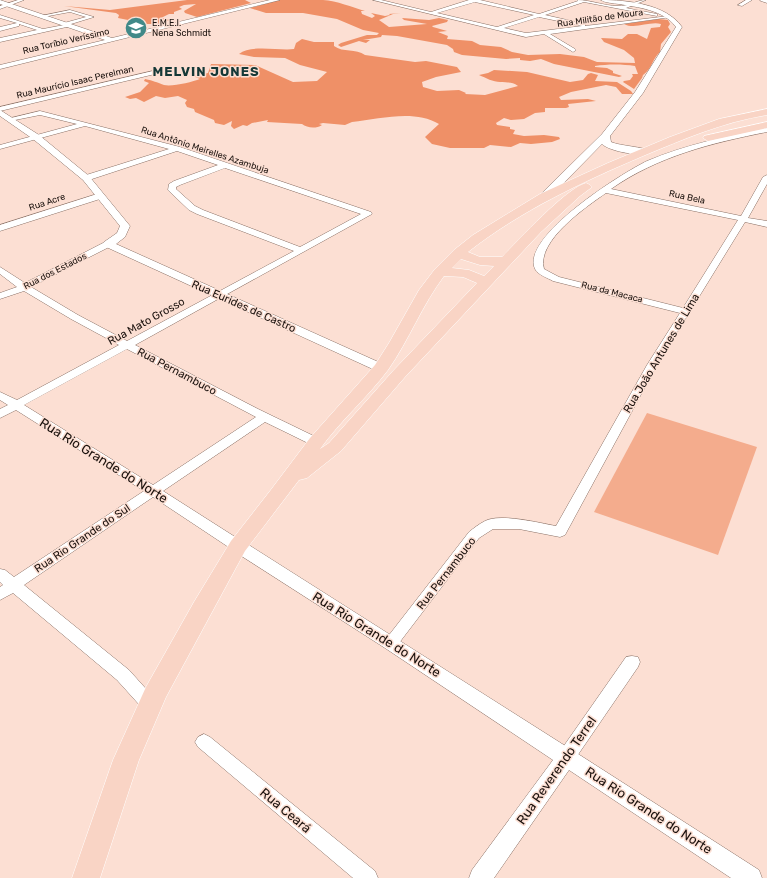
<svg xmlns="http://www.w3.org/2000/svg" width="767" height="878" font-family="Rubik,sans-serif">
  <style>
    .green { fill: #f4ac8d }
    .forest { fill: #ef9067 }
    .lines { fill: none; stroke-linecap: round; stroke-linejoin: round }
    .minor-casing { stroke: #8a7166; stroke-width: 1 }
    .tertiary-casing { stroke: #8a7166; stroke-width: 1 }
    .secondary-casing { stroke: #8a7166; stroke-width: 1 }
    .primary-casing { stroke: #fff; stroke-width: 1 }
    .minor { fill: #fff; fill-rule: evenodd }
    .tertiary { fill: #fff; fill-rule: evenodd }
    .secondary { fill: #fff; fill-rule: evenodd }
    .primary { fill: #f9d4c5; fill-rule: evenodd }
    .labels { text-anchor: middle; stroke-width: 3; stroke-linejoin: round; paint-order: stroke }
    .far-street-label { font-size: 9px; fill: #1a110d; stroke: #fcdfd3 }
    .far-poi-label { font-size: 9px; fill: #1a110d; stroke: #fcdfd3; text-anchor: start }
    .street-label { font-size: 11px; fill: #1a110d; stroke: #fcdfd3 }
    .far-district-label { font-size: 13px; font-weight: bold; letter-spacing: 1px; fill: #153837; stroke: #fcdfd3 }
    .near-street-label { font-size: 13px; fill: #1a110d; stroke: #fcdfd3 }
  </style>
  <rect width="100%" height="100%" fill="#fcdfd3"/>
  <!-- green -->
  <path class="green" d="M647,413L757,447L718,555L594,512Z"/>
  <!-- forest -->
  <g class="forest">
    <path d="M187,0H245L251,3L197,17L185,13L184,11L196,4L184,5L179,7L182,9L174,12V14H169L161,18L172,20L167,21L164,24H134L133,21L118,18L119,15L116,13L64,6L110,10Z"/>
    <path d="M279,0C294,0 309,0 323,0C337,1 352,7 365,11H361L362,14L372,18L375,16L371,13L385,16L390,15L389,14L401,13L393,14L379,20L389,27L427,24L404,20L402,18L429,20L439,18L448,20L447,22L432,26L433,27L447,31L438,32L448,36L447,39L472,41L480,45L501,47L512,52L528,55L560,54L584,57L597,62L635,63L634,58L624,50L604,42L601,38L622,39L628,34H637L647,39L651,28L660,27L661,24C649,21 635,30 624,24L659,19L668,20L670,24L668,27L671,32L661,44L660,52C652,59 652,69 643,75L642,78L634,89L623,82L624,81L630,80L633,76L632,74H638L635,66C622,64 608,64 595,66V67L607,68L613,71V73L622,76L619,77L554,64L541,59L530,61L520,60V58L506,59L462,55L454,52L453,49L447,45L397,36L382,35L381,37L363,40H370L366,43L359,41L341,47L338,45L341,43L367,35H377L379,33L363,30L337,19L303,13H266L250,8Z"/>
    <path d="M302,39L314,42H334V46C343,53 356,48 365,55L415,62L426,61L457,67L461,72L436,77L422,82L423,87L437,91L459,90L466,93L465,94L485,95L518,86C512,81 508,83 500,82C493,82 486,78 479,75L488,73L494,70L527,72L570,82L583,80L588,74L591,73L598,75L595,81L617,82L631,91L633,94H622L616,87L606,85L571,92L559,97L561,100L588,99L596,101L568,104L569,107L566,108H545V112L535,113L524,119L511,120L504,118L496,123L497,125L510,127V129L515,130L513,134L524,136L544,135L559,137L560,139L552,142L531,144L520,143L511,147L490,145L484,148H450L432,144L425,137L439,124C414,109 380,119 352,122L345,125L323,123L319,124L322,125C316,129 307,128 302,124L267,122L268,120L252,123L247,126L243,125L234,129L231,126L232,121L224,125L215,123L214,120L195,112L194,109L187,107L185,103L187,100L178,96L165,98L156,96L144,102L136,98L130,99L125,97L140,92L149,83L144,81L145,79C154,81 156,82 164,85C172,87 192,82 200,79L193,76L208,73L211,64L255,65L293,82L317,81L327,72L300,65L285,58L254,57L239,54C251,44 279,51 294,49L296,43Z"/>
  </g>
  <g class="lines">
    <!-- minor casing -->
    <g class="minor-casing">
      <g id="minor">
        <path d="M18,0H24L0,9V6Z"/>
        <path d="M373,0H381L431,12L469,0H480L539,14L578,1L577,0C591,0 604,6 618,6C627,7 637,0 646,0L626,8L657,14V16L584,2L545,15L585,24V26L669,16L671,17L550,34L575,49L576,50L573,52L544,34L526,37ZM475,2L534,15L497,27L437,13ZM539,17L582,26L526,33L504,28Z"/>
        <path d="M746,0H752L742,6L738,5Z"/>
        <path d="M70,10L94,17L71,24V26L0,42V38L37,30L19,24V26L0,31V27L17,23L0,18V15L43,29L64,25V23L86,17L70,12L43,17L41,16Z"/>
        <path d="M153,71L156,73L155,74L0,111V107Z"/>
        <path d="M40,111L180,147L371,212L372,214L135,345L258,409L320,439L322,442L320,445H312L265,422L163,491L243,542L245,546L243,550L238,551L233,550L153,497L24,585L129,670L156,700L158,705L156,710L150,712L144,710L117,680L13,593L0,600V587L3,585L0,582V569L5,570L14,577L144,491L16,410L0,418V409L8,405L0,400V392L17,400L119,345L71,319L24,291L0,299V293L17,287L0,274V267L25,283L105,242H111L112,244L111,246L31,287L78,315L127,341L294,251L197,214L189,210L168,190L169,184L174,181L218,165L177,151L89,180H83V176L169,149L85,126L0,149V145L77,124L40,115L10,121L7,119ZM225,168L361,214L300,247L203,210L195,206L176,189V187L180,185ZM127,349L256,417L153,485L24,405Z"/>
        <path d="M767,128V132C712,143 658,156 611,189L741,216L763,177L767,175V184L748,218L767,221V227L745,222L657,365L565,535L560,537L519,529H493L479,538L396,647L391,649L386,647L383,643L386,639L469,532C474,528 479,524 485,521C500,513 540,523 556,526L647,365L680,313L553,281C548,278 538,275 535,269C520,237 622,173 647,161C685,145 727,136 767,128ZM606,193L738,220L683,308L559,277L544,269C536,241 586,207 606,193Z"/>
        <path d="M97,194H100L104,196L103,198L0,231V225Z"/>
        <path d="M632,656L638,657L640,662L638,667L573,762L567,764L561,762L558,756L561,750L626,657Z"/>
        <path d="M204,734L210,737L375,871L378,878H353L198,747L195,742L198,737Z"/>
      </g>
    </g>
    <!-- tertiary casing -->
    <g class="tertiary-casing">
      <g id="tertiary">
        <path d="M0,0L112,38L270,0H280L0,69V65L105,40L0,4Z"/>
        <path d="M760,0H767V3L761,1Z"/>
        <path d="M0,110L39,135L89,176L130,226L125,237L116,244L385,365L387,368L385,371H377L104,246L103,244L104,242L117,233L120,226L83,180L33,139L0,116Z"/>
        <path d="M238,540L244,542L567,747L574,750L575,752L759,870L762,878H731L569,770L494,878H469L472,870L553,760L385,648L232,550L230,546L232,542Z"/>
      </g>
    </g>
    <!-- secondary casing -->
    <g class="secondary-casing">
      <path id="secondary" d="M601,0C627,0 666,4 682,27L643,93L610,136L611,142C620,146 645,147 649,151C642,158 609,151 602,144L548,199H540L539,197L540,195L602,134L635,92L676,27C664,10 637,7 619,4C613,3 605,3 601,0Z"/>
    </g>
    <!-- primary casing -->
    <g class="primary-casing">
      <g id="primary">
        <path d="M767,109V115C723,122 684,139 643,156C582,182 520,211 468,252L480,257H502C519,240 565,189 586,183L590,185L592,187L580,196L541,232L405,377L341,451L307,478L299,480L245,551L166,697L139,760L100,878H72L113,760L146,687L194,602L231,541L270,491L310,438L375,365L389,343L419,290L435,269L454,250L473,235L540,194L608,163L670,137L719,119ZM461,259L480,265L494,266L484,276L469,270L452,268ZM444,276L463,277L477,283L393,371L329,443L320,449C340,421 367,398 388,370C409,340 422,305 444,276Z"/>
        <path d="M767,122V128L708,141L703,138L704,136Z"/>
      </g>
    </g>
    <!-- minor -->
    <use href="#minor" class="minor"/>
    <!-- tertiary -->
    <use href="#tertiary" class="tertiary"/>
    <!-- secondary -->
    <use href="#secondary" class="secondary"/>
    <!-- primary -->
    <use href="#primary" class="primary"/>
  </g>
  <!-- icons -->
  <defs>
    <g id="school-disc" transform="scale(1.15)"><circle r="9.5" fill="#418988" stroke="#fcdfd3"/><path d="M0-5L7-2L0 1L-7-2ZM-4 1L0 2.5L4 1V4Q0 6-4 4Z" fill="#fff"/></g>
  </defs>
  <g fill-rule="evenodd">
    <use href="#school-disc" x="136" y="28"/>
  </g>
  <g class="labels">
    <!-- far-street labels -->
    <g class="far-street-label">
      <text transform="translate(600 18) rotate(-8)" y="3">Rua Militão de Moura</text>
      <text transform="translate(66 41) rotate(-13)" y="3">Rua Toríbio Veríssimo</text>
      <text transform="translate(75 82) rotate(-13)" y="3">Rua Maurício Isaac Perelman</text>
      <text transform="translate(205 150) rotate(18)" y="3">Rua Antônio Meirelles Azambuja</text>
      <text transform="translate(687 197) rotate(12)" y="3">Rua Bela</text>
      <text transform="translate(47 202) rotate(-18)" y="3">Rua Acre</text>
      <text transform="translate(55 271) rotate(-27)" y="3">Rua dos Estados</text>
      <text transform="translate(612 292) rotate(14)" y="3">Rua da Macaca</text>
    </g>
    <!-- far-poi labels -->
    <g class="far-poi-label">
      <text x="152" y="26">E.M.E.I.<tspan x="152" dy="10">Nena Schmidt</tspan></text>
    </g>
    <!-- street labels -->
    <g class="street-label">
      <text transform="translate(244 306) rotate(24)" y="4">Rua Eurides de Castro</text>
      <text transform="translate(146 321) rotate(-29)" y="4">Rua Mato Grosso</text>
      <text transform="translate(661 353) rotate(-59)" y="4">Rua João Antunes de Lima</text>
      <text transform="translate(177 371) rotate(28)" y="4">Rua Pernambuco</text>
      <text transform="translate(82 538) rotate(-34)" y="4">Rua Rio Grande do Sul</text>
      <text transform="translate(446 573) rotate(-52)" y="4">Rua Pernambuco</text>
    </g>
    <!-- far-district labels -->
    <g class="far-district-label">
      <text x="206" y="76">MELVIN JONES</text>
    </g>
    <!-- near-street labels -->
    <g class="near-street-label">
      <text transform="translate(104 460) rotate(32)" y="5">Rua Rio Grande do Norte</text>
      <text transform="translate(377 634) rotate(32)" y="5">Rua Rio Grande do Norte</text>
      <text transform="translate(556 770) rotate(-55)" y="5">Rua Reverendo Terrel</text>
      <text transform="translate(286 810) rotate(40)" y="5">Rua Ceará</text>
      <text transform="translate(649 810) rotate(33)" y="5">Rua Rio Grande do Norte</text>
    </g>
  </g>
</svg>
